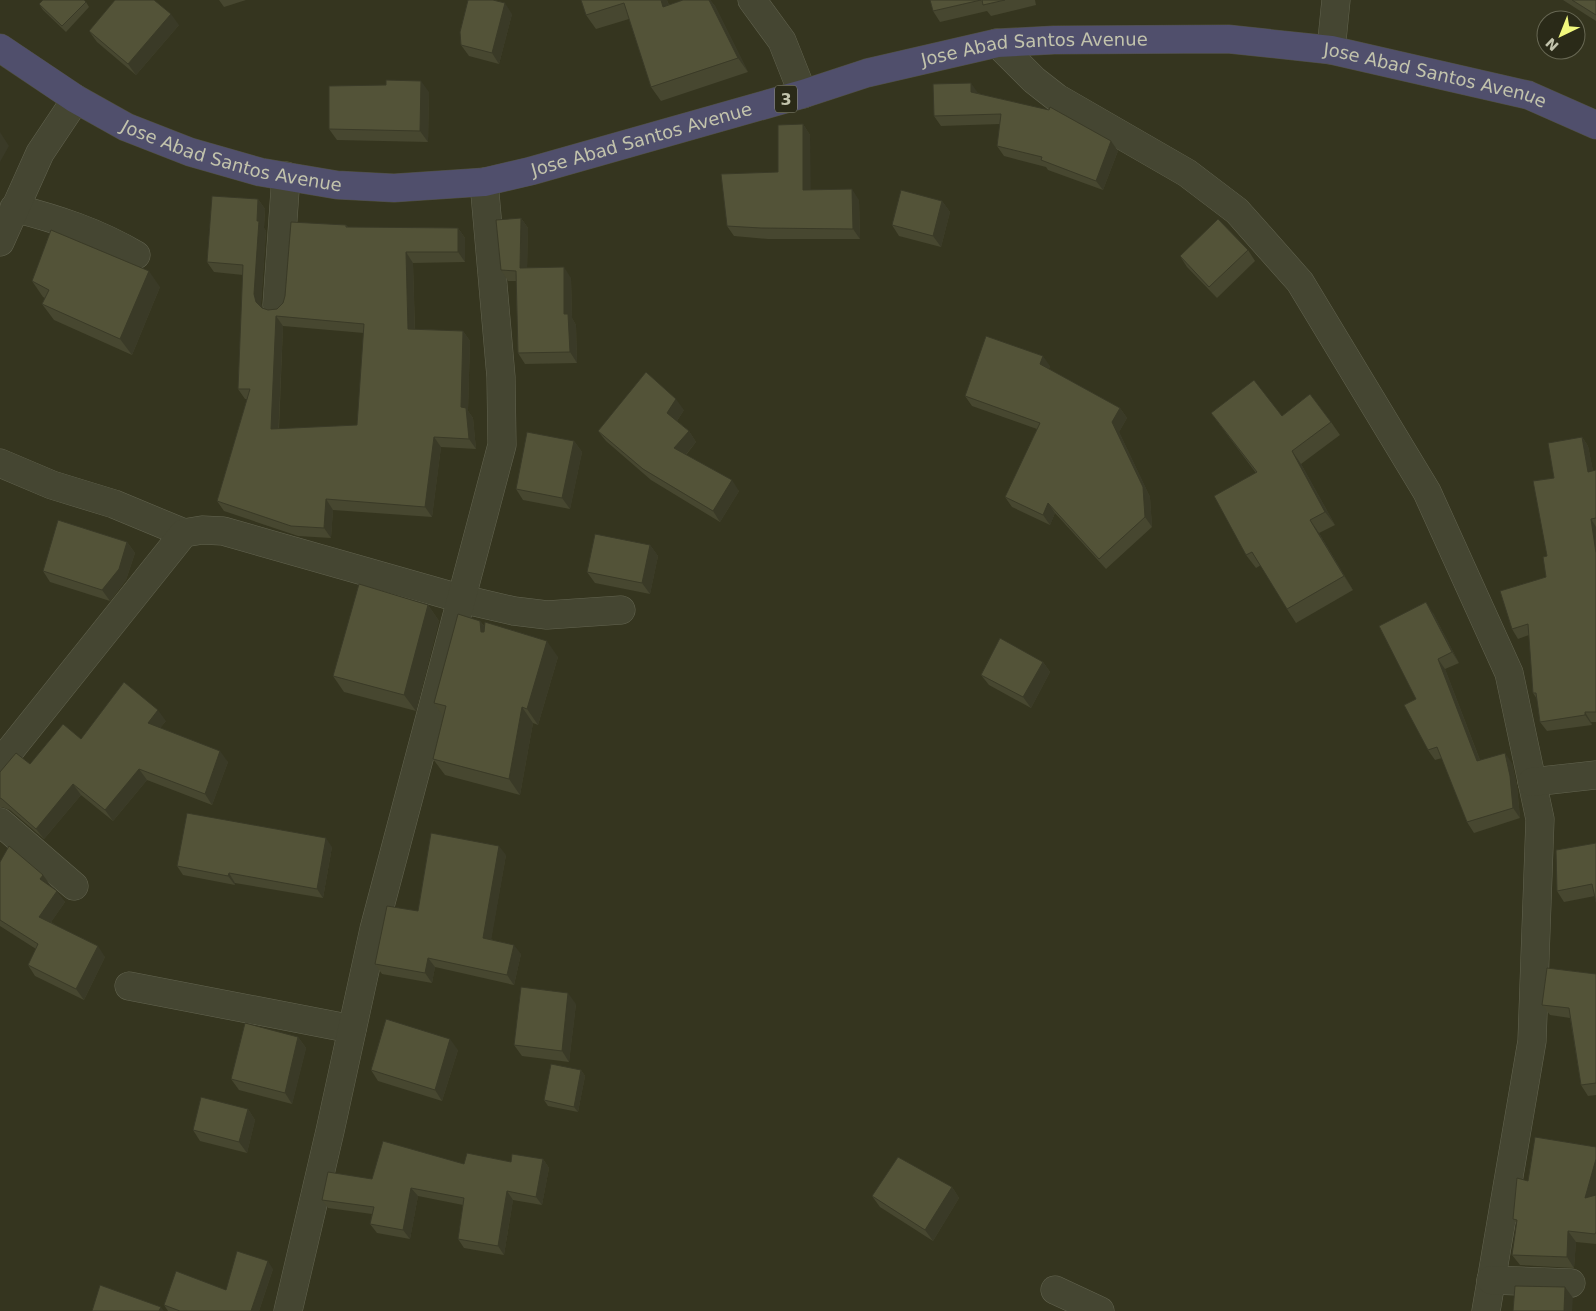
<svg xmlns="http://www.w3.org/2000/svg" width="1596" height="1311" font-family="'DejaVu Sans',sans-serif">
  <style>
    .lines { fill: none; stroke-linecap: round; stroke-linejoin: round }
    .minor-casing { stroke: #636450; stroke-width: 29 }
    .highway-casing { stroke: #50503d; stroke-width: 29 }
    .minor { stroke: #454632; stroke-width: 28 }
    .highway { stroke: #504f6c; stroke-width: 28 }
    .wall { fill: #474730; fill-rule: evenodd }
    .shaded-wall { fill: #3a3a27 }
    .building { fill: #535338; stroke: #3a3a27; fill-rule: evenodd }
    .labels { text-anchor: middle; stroke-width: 4; stroke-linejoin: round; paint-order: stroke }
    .shield { fill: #2a2a18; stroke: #949580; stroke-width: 1 }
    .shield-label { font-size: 16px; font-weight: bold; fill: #c2c3ac }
    .street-label { font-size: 18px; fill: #c2c3ac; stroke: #2a2a18 }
  </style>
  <rect width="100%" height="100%" fill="#35351f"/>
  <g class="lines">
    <!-- minor casing -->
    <g class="minor-casing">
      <g id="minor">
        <path d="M752,0L782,41L803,94"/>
        <path d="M997,43L1034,80L1057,98L1187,173L1237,211L1300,282L1427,492L1509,673L1540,819L1532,1041L1486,1311"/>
        <path d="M1331,50L1336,0"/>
        <path d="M14,208C57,219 97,232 136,255"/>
        <path d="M0,242L40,153L76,99"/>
        <path d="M277,305L286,176"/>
        <path d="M0,463L52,485L114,504L184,533"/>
        <path d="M0,763L184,533L202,530L223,531L462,599L514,611L547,615L621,610"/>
        <path d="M1532,782L1596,775"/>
        <path d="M0,822L74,886"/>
        <path d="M129,986L352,1029"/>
        <path d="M1491,1280L1571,1283"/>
        <path d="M1055,1290L1100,1311"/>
        <path d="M288,1311L330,1131L374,929L502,445L501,377L484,182"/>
      </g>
    </g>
    <!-- highway casing -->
    <g class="highway-casing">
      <g id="highway">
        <path id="s1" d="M0,48L76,99L126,127L190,152L260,172L337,185L394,188L484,182L531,171L803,94L867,73L997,43L1054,40L1228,39L1331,50L1528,95L1596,125"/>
      </g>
    </g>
    <!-- minor -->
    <use href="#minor" class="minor"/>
    <!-- highway -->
    <use href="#highway" class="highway"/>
  </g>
  <!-- wall -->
  <g class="wall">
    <path d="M219,0H246L224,7Z"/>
    <path d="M581,0H667L669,5L683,0H710L715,6L748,72L661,101L651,87L629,19L596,29L586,15Z"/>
    <path d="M930,0H1035L1036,5L991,16L987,11L940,22L933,11Z"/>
    <path d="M1563,0H1596V21Z"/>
    <path d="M86,2L89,7L66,32L43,10L39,4Z"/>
    <path d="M512,14L499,64L469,56L461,45Z"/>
    <path d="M179,25L136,75L97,42L89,31Z"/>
    <path d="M429,92L428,142L337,140L329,129Z"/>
    <path d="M978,93L1118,151L1103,190L1048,170L1046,167L1004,156L997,146L1000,124L941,126L934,116Z"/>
    <path d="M803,124L810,135V190L859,200L860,239H768L734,236L727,226L778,172Z"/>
    <path d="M258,199L265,209L264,228L266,231L261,304L262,308L268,310L277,309L283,303L346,225L348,227L458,228L465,238V262L413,263L415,329L463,331L470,341L468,411L473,418L476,449L441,447L432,517L333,510L331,538L298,536L224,511L217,501L247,399H245L238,389L243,275L214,272L207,262ZM283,326L364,333L357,425L279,429Z"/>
    <path d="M942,201L950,212L941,247L899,236L892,225Z"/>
    <path d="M521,218L528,228L527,268L571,278L572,318L576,325L577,363L525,364L518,353L516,281H508L501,270Z"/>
    <path d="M1248,250L1255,261L1217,298L1187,267L1180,256Z"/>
    <path d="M32,281L160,287L132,355L54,320L42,304L45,298L43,297Z"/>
    <path d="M1050,366L1049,369L1120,408L1127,418L1119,432L1150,497L1152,527L1106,569L1055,513L1050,525L1012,507L1005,497L1037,429L972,406L965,396Z"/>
    <path d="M684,410L677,421L689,431L696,442L686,455L739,491L720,522L651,480L606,441L598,431Z"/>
    <path d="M1211,413L1282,416L1331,422L1340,435L1301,464L1335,525L1319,533L1353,590L1296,623L1287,609L1261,565L1256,568L1246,555L1256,473Z"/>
    <path d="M1582,437L1588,446L1593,471L1596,470V722H1591L1592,725L1547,731L1540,722L1537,699L1533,693L1529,635L1518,639L1512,629L1546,577L1554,478Z"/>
    <path d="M574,441L582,452L570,509L523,500L516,489Z"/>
    <path d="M127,542L135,553L126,580L110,601L50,582L43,571Z"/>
    <path d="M650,545L658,556L650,594L595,583L587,572Z"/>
    <path d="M428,605L439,621L416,711L344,692L333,676Z"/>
    <path d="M1433,613L1459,663L1445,669L1480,760L1512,763L1517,786L1520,818L1474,833L1467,822L1442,758L1435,760L1428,750L1416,699Z"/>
    <path d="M480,621L485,627L558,657L538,725L533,723L520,795L445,775L433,759L443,716L434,703Z"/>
    <path d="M1043,662L1050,672L1031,708L989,685L981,675Z"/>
    <path d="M166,721L160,728L228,762L212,805L147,780L113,821L81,795L44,839L10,810L2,807H0V772L30,764L81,739Z"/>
    <path d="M1596,843L1595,896L1564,902L1557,891Z"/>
    <path d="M332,847L323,898L235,883V885L183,875L177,866Z"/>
    <path d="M506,855L491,939L521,954L514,985L435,967L432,983L382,974L375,964L418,911Z"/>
    <path d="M0,862L51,886L65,902L51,922L105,957L84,1000L35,976L28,965L36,949L0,926Z"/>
    <path d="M1596,974V1095L1588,1096L1581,1085L1570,1018L1550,1015L1542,1005Z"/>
    <path d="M576,1004L569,1062L522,1056L514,1045Z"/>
    <path d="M298,1037L306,1048L292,1104L239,1090L231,1079Z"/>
    <path d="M458,1050L442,1101L378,1081L371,1070Z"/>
    <path d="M581,1070L585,1076L578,1112L548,1106L544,1100Z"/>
    <path d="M248,1109L255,1120L247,1153L200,1141L193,1130Z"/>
    <path d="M1596,1147V1244L1576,1242L1574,1268L1520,1265L1512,1255L1517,1224L1513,1219L1528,1181Z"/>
    <path d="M543,1159L549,1168L542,1205L513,1200L504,1255L464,1248L458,1239L463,1205L418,1196L410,1239L377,1233L370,1224L372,1214L328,1208L322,1200L372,1179L464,1164L511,1162Z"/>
    <path d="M952,1187L959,1198L933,1241L880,1207L872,1196Z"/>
    <path d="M273,1269L259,1311H168L164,1305L226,1290Z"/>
  </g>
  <!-- shaded-wall -->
  <g class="shaded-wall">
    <path d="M661,0H667L673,21L663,7Z"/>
    <path d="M709,0H710L715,6L748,72L738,58Z"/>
    <path d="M505,3L512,14L499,64L492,53Z"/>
    <path d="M171,14L179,25L136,75L128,64Z"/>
    <path d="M421,81L429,92L428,142L420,131Z"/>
    <path d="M971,83L978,93V102L971,92Z"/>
    <path d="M803,124L810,135L811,200L803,190Z"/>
    <path d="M0,132L9,146L0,162Z"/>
    <path d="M1111,141L1118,151L1103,190L1096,181Z"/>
    <path d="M852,189L859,200L860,239L853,229Z"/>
    <path d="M258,199L265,209L264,228L266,231L261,304L263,312L256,302L254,294L257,221Z"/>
    <path d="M942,201L950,212L941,247L933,236Z"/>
    <path d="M521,218L528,228L527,279L520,268Z"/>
    <path d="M458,228L465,238V262L458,252Z"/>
    <path d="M406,252L413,263L415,339L408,329Z"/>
    <path d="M564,267L571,278L572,318L576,325L577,363L570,352L564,314Z"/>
    <path d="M149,271L160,287L132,355L120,339Z"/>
    <path d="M276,316L283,326L278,439L271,429Z"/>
    <path d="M463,331L470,341L468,411L473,418L476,449L469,439L461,407Z"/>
    <path d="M1043,356L1050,366L1047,374L1040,364Z"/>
    <path d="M676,399L684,410L675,424L667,413Z"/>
    <path d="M1120,408L1127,418L1119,432L1150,497L1152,527L1145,517L1112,422Z"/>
    <path d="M689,431L696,442L682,459L674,448Z"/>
    <path d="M434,437L441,447L432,517L425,507Z"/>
    <path d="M1582,437L1588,446L1595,481L1588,472Z"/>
    <path d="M574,441L582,452L570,509L562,498Z"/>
    <path d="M1292,451L1301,464L1335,525L1325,512Z"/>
    <path d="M732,480L739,491L720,522L713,511Z"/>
    <path d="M326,499L333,510L331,538L324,528Z"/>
    <path d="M1048,503L1055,513L1050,525L1043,515Z"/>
    <path d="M1591,519L1596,527V553Z"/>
    <path d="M1310,520L1319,533L1353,590L1344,576Z"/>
    <path d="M127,542L135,553L126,580L110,601L102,590Z"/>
    <path d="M650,545L658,556L650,594L642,583Z"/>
    <path d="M1426,602L1433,613L1459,663L1452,652Z"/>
    <path d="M428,605L439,621L416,711L404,695Z"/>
    <path d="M480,621L492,637L481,632Z"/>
    <path d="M547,641L558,657L538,725L527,709Z"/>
    <path d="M1438,659L1445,669L1484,771L1477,761Z"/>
    <path d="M1043,662L1050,672L1031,708L1023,697Z"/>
    <path d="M522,707L533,723L520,795L509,779Z"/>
    <path d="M158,710L166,721L155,734L148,723Z"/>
    <path d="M1585,712L1591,722L1592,725L1585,715Z"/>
    <path d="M220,751L228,762L212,805L205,794Z"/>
    <path d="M1505,753L1512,763L1517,786L1520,818L1513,808Z"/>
    <path d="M139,769L147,780L113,821L105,810Z"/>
    <path d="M73,784L81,795L44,839L36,829Z"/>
    <path d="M326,838L332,847L323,898L317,889Z"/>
    <path d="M499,846L506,855L490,947L483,938Z"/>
    <path d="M229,873L235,883V885L228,876Z"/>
    <path d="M43,875L51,886L40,879Z"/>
    <path d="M57,891L65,902L47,928L39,917Z"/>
    <path d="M514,945L521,954L514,985L507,975Z"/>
    <path d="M98,946L105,957L84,1000L76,989Z"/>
    <path d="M428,958L435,967L432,983L425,973Z"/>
    <path d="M568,993L576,1004L569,1062L562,1051Z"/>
    <path d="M298,1037L306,1048L292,1104L285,1093Z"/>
    <path d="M450,1039L458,1050L442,1101L435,1090Z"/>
    <path d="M581,1070L585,1076L578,1112L574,1107Z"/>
    <path d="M248,1109L255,1120L247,1153L239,1142Z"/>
    <path d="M543,1159L549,1168L542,1205L536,1197Z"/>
    <path d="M1596,1159V1196L1585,1198Z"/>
    <path d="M952,1187L959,1198L933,1241L925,1230Z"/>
    <path d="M411,1188L418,1196L410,1239L403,1230Z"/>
    <path d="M507,1191L513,1200L504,1255L498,1246Z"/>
    <path d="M1568,1231L1576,1242L1574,1268L1567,1257Z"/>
    <path d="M268,1261L273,1269L259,1311H251Z"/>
    <path d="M1565,1287L1573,1298L1572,1311H1564Z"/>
    <path d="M161,1307L164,1311H159Z"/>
  </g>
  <!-- building -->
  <g class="building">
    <path d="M43,0H84L86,2L62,26L39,4Z"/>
    <path d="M115,0H154L171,14L128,64L89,31Z"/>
    <path d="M468,0H493L505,3L492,53L461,45L460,32Z"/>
    <path d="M581,0H661L663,7L683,0H709L738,58L651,87L624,3L586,15Z"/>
    <path d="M930,0H981L933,11Z"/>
    <path d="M982,0H1005L983,5Z"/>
    <path d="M1572,0H1596V15Z"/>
    <path d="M386,80L421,81L420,131L329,129V86L386,85Z"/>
    <path d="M971,83V92L1049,110L1050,107L1111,141L1096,181L1041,160L1042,157L997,146L1001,114L934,116L933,84Z"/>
    <path d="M803,124V190L852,189L853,229L761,228L727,226L721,174L778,172V125Z"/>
    <path d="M901,190L942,201L933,236L892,225Z"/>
    <path d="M212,196L258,199L257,221H259L254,294L256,302L262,308L268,310L277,309L283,303L285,296L291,222L346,225V227L458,228V252H406L408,329L463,331L461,407L466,408L469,439L434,437L425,507L326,499L324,528L291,526L217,501L250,389H238L243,265L207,262ZM276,316L364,324L357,425L271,429Z"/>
    <path d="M521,218L520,268L564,267V314H568L570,352L518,353L516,271L501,270L496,220Z"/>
    <path d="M1218,219L1248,250L1209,287L1180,256Z"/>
    <path d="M51,230L149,271L120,339L42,304L49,290L32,281Z"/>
    <path d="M986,336L1043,356L1040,364L1120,408L1112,422L1143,487L1145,517L1099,559L1048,503L1043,515L1005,497L1040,423L965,396Z"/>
    <path d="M646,372L676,399L667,413L689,431L674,448L732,480L713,511L643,469L598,431Z"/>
    <path d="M1254,380L1282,416L1310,394L1331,422L1292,451L1325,512L1310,520L1344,576L1287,609L1252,552L1246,555L1214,496L1257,472L1211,413Z"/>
    <path d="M527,432L574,441L562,498L516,489Z"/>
    <path d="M1582,437L1588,472L1596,470V518L1591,519L1596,553V712H1585V715L1540,722L1536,693H1533L1528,624L1512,629L1500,591L1546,577L1543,557L1547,556L1533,481L1554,478L1548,443Z"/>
    <path d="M58,520L127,542L119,569L102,590L43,571Z"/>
    <path d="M595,534L650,545L642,583L587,572Z"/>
    <path d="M359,584L428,605L404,695L333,676Z"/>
    <path d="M1426,602L1452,652L1438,659L1477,761L1505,753L1510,776L1513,808L1467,822L1437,747L1428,750L1404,705L1416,699L1379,626Z"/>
    <path d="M458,614L480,621L481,632H484L485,622L547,641L527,709L522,707L509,779L433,759L446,706L434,703Z"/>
    <path d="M1000,638L1043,662L1023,697L981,675Z"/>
    <path d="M124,682L158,710L148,723L220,751L205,794L139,769L105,810L73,784L36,829L2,799L0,798V772L16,753L30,764L63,724L81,739Z"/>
    <path d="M187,813L326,838L317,889L229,873L228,876L177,866Z"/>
    <path d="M431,833L499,846L483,938L514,945L507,975L428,958L425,973L375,964L387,906L418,911Z"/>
    <path d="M1596,843V902L1592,884L1557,891L1556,850Z"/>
    <path d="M9,846L43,875L40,879L57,891L39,917L98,946L76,989L28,965L38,944L0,920V862Z"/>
    <path d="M1547,968L1596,974V1083L1581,1085L1569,1008L1542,1005Z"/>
    <path d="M521,987L568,993L562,1051L514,1045Z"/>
    <path d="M386,1019L450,1039L435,1090L371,1070Z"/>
    <path d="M245,1023L298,1037L285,1093L231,1079Z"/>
    <path d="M551,1064L581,1070L574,1107L544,1100Z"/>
    <path d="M201,1097L248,1109L239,1142L193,1130Z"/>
    <path d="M1535,1137L1596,1147V1159L1585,1198L1596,1195V1232L1595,1234L1568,1231L1567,1257L1512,1255L1517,1220L1513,1219L1517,1178L1528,1181Z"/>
    <path d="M383,1141L464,1164L467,1153L511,1162L512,1154L543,1159L536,1197L507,1191L498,1246L458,1239L464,1198L411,1188L403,1230L370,1224L374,1207L322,1200L328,1172L372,1179Z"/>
    <path d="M898,1157L952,1187L925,1230L872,1196Z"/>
    <path d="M237,1251L268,1261L251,1311H180L164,1305L176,1271L226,1290Z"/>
    <path d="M100,1285L161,1307L159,1311H92Z"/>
    <path d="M1515,1286L1565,1287L1564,1311H1513Z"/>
  </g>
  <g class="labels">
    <!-- shield labels -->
    <rect class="shield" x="775" y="85.5" width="22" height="27" rx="4"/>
    <g class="shield-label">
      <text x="786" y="105">3</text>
    </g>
    <!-- street labels -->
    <g class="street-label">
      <text dy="6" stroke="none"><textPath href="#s1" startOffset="1084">Jose Abad Santos Avenue</textPath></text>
      <text dy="6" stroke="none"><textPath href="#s1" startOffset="1489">Jose Abad Santos Avenue</textPath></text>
      <text dy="6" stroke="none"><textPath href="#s1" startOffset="679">Jose Abad Santos Avenue</textPath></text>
      <text dy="6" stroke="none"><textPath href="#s1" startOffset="259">Jose Abad Santos Avenue</textPath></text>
    </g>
  </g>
  <!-- north arrow -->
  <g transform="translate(1561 35) rotate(223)"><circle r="24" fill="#2a2a18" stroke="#676753"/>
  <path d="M0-4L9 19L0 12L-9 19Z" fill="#f1f87d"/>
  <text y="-8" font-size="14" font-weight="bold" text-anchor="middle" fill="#c2c3ac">N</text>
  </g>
</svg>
